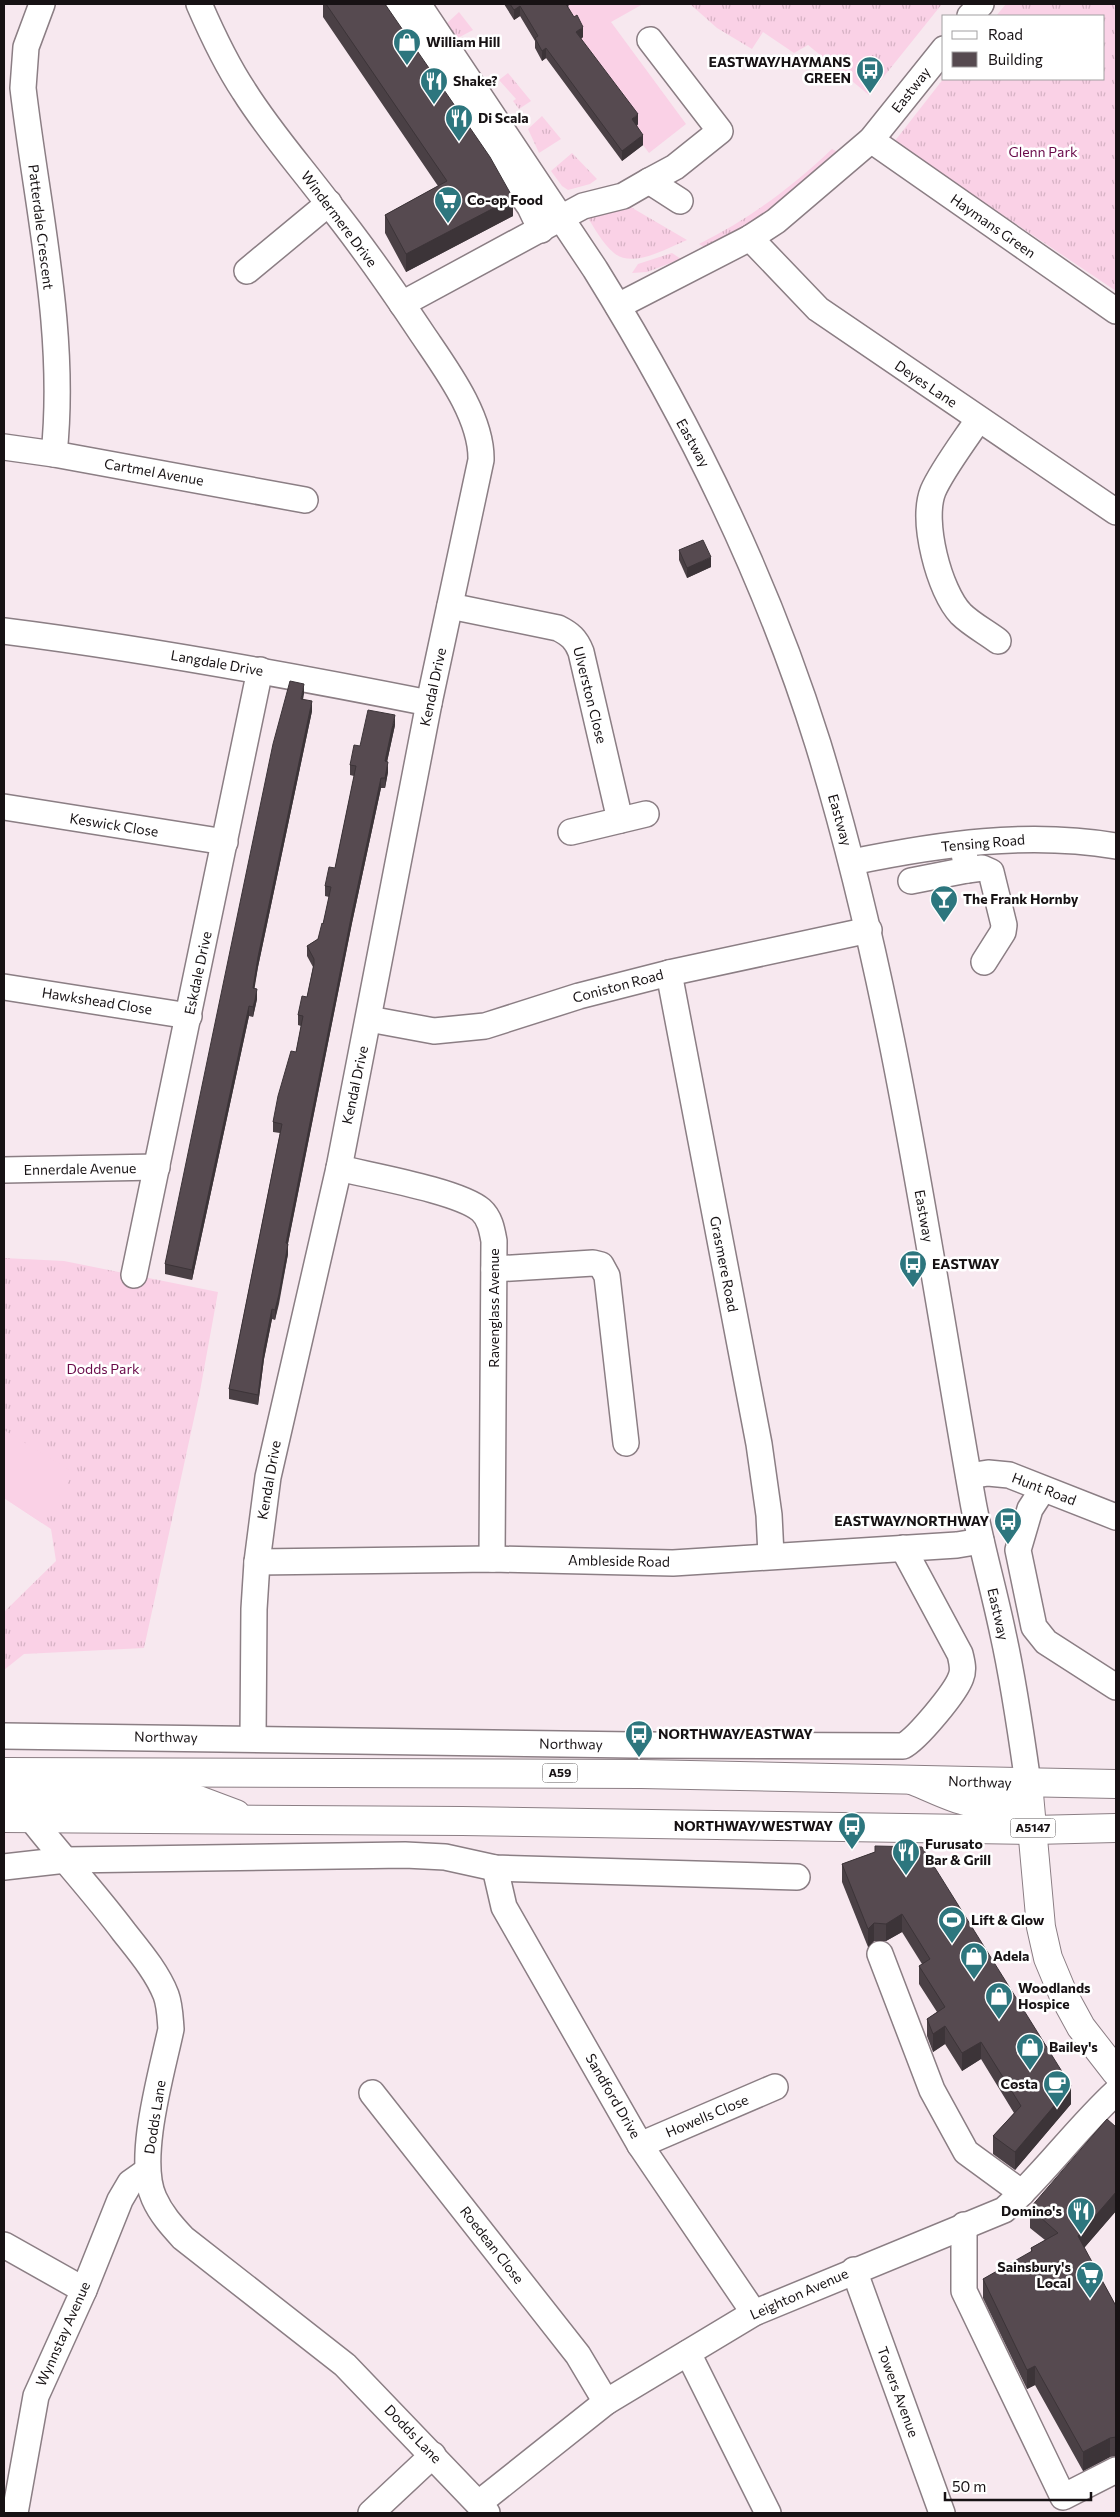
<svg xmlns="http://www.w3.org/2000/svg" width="1120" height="2517" font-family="Commissioner,sans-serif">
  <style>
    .grass { fill: url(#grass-tufts) }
    .garden { fill: #fad1e6 }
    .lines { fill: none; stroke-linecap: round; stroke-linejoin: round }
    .minor-casing { stroke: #8b7e84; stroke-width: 28 }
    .major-casing { stroke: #8b7e84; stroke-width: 30 }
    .highway-casing { stroke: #8b7e84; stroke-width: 30 }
    .minor { stroke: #fff; stroke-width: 25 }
    .major { stroke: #fff; stroke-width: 28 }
    .highway { stroke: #fff; stroke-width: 28 }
    .wall { fill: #4a4045 }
    .shaded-wall { fill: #3c3438 }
    .building { fill: #564a50; stroke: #3c3438 }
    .labels { text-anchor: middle; stroke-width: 5; stroke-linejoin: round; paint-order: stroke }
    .shield { fill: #fff; stroke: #5d595a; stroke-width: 1 }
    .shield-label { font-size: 12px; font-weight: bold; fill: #171214 }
    .poi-label { font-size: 14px; font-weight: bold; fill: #171214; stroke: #fff; text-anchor: start }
    .street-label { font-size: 14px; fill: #171214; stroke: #fff }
    .park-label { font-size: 14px; fill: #690949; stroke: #fff }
  </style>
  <defs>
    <pattern id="grass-tufts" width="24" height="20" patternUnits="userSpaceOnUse" patternTransform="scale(1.25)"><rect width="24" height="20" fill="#fad1e6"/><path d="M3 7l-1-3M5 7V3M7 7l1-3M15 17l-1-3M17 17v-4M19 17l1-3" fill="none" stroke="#d6b2c4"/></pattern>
  </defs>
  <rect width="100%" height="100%" fill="#f7e8ef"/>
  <!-- grass -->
  <g class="grass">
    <path d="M690,4H942L869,95L808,45L794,53L763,32L752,49L717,28Z"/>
    <path d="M1006,4H1116V291L894,142L944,78L1104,79V16H996Z"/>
    <path d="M459,12L473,30L454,40L445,25Z"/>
    <path d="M508,73L531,101L519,109L513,101L516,99L499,80Z"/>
    <path d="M542,116L561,139L539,153L528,129Z"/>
    <path d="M832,149L838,152C799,192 756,223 706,248L699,244C749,219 791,188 832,149Z"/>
    <path d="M572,153L597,179L590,184L568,190L562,186L551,171Z"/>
    <path d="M629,206L687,240C667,248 633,269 614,253C602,243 594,227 586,215Z"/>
    <path d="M672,253L681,259L647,272L632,273L638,264Z"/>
    <path d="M4,1258L64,1261L218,1292L200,1391L144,1648L24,1654L4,1670V1612L56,1561L51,1529L4,1498Z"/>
  </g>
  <!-- garden -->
  <g class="garden">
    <path d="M569,4H643L611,22L686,124L649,153L632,130L638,124L561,20Z"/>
    <path d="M4,1430L74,1473L42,1523L4,1498Z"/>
  </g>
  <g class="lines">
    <!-- minor casing -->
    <g class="minor-casing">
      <g id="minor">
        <path d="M42,4L26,47L23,88C37,208 67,332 54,454"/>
        <path d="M199,4C212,34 226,64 244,91C269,131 300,166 328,203C362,245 393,290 423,335C446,369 482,417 481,460L429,703L339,1168L268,1477L257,1562L254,1609L253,1738"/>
        <path d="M390,4L530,207L541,230"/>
        <path d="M418,4L595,269C687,417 766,577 818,744C894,992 928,1248 973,1502C981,1546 994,1590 1003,1634C1014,1683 1021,1733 1028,1783"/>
        <path d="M970,16L981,4"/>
        <path d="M871,140L1116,311"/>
        <path d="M649,181L680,201"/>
        <path d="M750,238L818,309L1116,512"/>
        <path d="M247,271L329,203"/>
        <path d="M402,304L583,206L623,196L649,181L675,167L720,131L650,40"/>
        <path d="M618,306L750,238L776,221L871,140L944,49"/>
        <path d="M978,420C965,440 942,470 933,491C921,521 939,591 961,614C971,624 986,632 998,641"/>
        <path d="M4,447L54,454L305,500"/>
        <path d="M450,606L558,628C570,634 576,639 581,652L620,820"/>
        <path d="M4,631C147,649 288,675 429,703"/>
        <path d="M4,807L225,842"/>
        <path d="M571,832L646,814"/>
        <path d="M852,862C940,844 1027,831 1116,846"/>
        <path d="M967,870L982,868L991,872L1004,925L1003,932L984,962"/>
        <path d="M911,881L967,870L964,853"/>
        <path d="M669,973L759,1444L769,1515L771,1555"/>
        <path d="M4,987L189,1016"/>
        <path d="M369,1019L434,1031L485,1026L579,996L669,973L869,930"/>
        <path d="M339,1168C371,1176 459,1191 481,1210C490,1218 492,1230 494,1241L492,1559"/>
        <path d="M4,1170L157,1167"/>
        <path d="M494,1269L593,1263L601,1265L607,1276L626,1443"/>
        <path d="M134,1275L260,670"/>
        <path d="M969,1476L988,1473L1009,1475L1116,1517"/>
        <path d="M1043,1489L1030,1509L1018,1550L1034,1627L1046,1642L1116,1687"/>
        <path d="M257,1562L492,1559L673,1563L957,1545L981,1541"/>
        <path d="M4,1736L633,1745L903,1746C917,1739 956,1692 961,1677C964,1670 962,1662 960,1654L903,1548"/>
        <path d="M4,1781C40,1835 85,1880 124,1932C139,1951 157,1972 166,1995C170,2006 170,2017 171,2029C162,2072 136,2159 154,2198C161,2214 172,2226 183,2238L345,2365L487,2513"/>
        <path d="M4,1867L66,1860L405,1855L445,1857L495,1868L797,1877"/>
        <path d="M495,1868L504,1907L640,2145L754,2313"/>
        <path d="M880,1954L932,2090L966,2152L1022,2193"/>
        <path d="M372,2093L578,2355L606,2402"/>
        <path d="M640,2145L775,2087"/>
        <path d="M964,2225V2291L1063,2497L1116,2470"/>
        <path d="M4,2245L84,2290"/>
        <path d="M854,2270L942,2513"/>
        <path d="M688,2353L768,2513"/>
        <path d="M479,2503L606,2402L754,2313L1004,2210C1044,2174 1076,2129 1116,2092"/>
        <path d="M15,2513L36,2396L84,2290L120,2200L130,2183L147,2171"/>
        <path d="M371,2513L433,2455"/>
      </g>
    </g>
    <!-- major casing -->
    <g class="major-casing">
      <g id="major">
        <path d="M914,1781C932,1788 950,1798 969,1802C998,1808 1014,1798 1033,1830"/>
        <path d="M1028,1783L1041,1927L1048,1958L1063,1994L1081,2027L1116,2072"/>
      </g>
    </g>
    <!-- highway casing -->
    <g class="highway-casing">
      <g id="highway">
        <path d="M4,1772L641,1774L1116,1784"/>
        <path d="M4,1778L27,1789L42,1792L180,1796L196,1799L236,1814"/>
        <path d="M4,1818L462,1821L1033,1830L1116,1828"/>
      </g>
    </g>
    <!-- minor -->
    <use href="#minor" class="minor"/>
    <!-- major -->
    <use href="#major" class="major"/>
    <!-- highway -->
    <use href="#highway" class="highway"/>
  </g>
  <!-- wall -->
  <g class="wall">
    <path d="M323,4H385L513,216L406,272L385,233V215L438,186L323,17Z"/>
    <path d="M504,4H569L568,8L583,37L581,39L638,124L637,126L643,145L622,161L546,58L542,61L535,48V41L520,16L514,20Z"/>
    <path d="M679,550L711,567L687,578L679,560Z"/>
    <path d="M304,694L303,699L312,711L258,967L254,988L257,999L253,1017L249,1016L192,1280L165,1274V1264Z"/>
    <path d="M395,725L387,762L388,772L385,788H381L352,923L288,1244V1254L279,1304L275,1320L272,1319L264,1359L258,1405L229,1399V1389L280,1133L273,1132V1122L296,1052L301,1026L298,1025V1015L307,997L313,967L307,956V946L318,939L323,924L329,897L325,896V886L335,868L354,776L350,775V765L360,746Z"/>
    <path d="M875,1852L1071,2104L1015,2170L993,2154V2136L1014,2113L981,2059L962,2071L945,2044L933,2052L927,2036V2019L937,2012L919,1984V1966L922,1964L902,1932L886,1941H874L868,1947L842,1882V1864Z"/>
    <path d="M1116,2127V2211L1084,2248L1116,2306V2456L1110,2457L1083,2471L1035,2385L1027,2389L983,2298V2279L1031,2252V2248L1045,2240L1030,2228V2208Z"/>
  </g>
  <!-- shaded-wall -->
  <g class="shaded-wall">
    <path d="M520,6V16L514,20V10Z"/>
    <path d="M583,27V37L576,42V32Z"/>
    <path d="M546,48V58L542,61V51Z"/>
    <path d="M638,114V124L632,130V119Z"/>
    <path d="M643,135V145L622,161V151Z"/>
    <path d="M513,198V216L406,272V254Z"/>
    <path d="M711,557V567L687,578V568Z"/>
    <path d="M304,684V694L301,709V699Z"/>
    <path d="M312,701V711L258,967L253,998V988L258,957Z"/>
    <path d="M395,715V725L385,771V761Z"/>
    <path d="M388,762V772L385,788V778Z"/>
    <path d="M381,778V788L352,923L286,1253V1243L352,913Z"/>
    <path d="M257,989V999L253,1017V1007Z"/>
    <path d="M249,1006V1016L192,1280V1270Z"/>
    <path d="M288,1244V1254L275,1320V1310Z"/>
    <path d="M272,1309V1319L264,1359L258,1405V1395L264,1349Z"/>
    <path d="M902,1914V1932L886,1941V1924Z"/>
    <path d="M874,1923V1941L868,1947V1929Z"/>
    <path d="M945,2026V2044L933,2052V2034Z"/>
    <path d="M981,2042V2059L962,2071V2053Z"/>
    <path d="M1071,2086V2104L1015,2170V2152Z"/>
    <path d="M1116,2192V2211L1078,2255V2236Z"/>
    <path d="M1035,2366V2385L1027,2389V2370Z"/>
    <path d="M1110,2438V2457L1083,2471V2452Z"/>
  </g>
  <!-- building -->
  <g class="building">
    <path d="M326,4H385L490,157L513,198L406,254L385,215L447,181Z"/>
    <path d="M510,4H566L574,17L577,15L583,27L576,32L638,114L632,119L643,135L622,151L546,48L542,51L535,38L538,36L520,6L514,10Z"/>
    <path d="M703,540L711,557L687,568L679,550Z"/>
    <path d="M290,681L304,684L301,699L312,701L258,957L253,988L257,989L255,1000L253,1007L249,1006L192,1270L165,1264L273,744Z"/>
    <path d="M368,710L395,715L385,761L388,762L385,778H381L352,913L286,1243L288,1244L279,1294L275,1310L272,1309L264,1349L258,1395L229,1389L282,1124L273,1122L278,1096L291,1051L296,1052L303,1016L298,1015L302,996L307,997L314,964V959L307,946L318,939L322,923L323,924L331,887L325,886L329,867L335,868L356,766L350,765L354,745L360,746Z"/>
    <path d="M875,1846L922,1847L1071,2086L1015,2152L993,2136L1021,2106L981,2042L962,2053L945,2026L933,2034L927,2019L945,2007L919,1966L930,1959L902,1914L886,1924L874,1923L868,1929L842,1864L875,1852Z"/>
    <path d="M1107,2119L1116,2127V2192L1078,2236L1116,2306V2437L1110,2438L1083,2452L1035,2366L1027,2370L983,2279L1032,2251L1031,2248L1058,2233L1030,2208Z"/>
  </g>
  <!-- icons -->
  <defs>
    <g id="shop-pin" transform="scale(1.4375)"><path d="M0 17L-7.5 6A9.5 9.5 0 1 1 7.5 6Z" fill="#2d767e" stroke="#fff"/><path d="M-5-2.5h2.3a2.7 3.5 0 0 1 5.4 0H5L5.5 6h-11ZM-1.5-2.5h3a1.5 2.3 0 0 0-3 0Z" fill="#fff"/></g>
    <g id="bus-pin" transform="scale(1.4375)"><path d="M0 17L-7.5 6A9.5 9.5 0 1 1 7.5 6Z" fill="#2d767e" stroke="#fff"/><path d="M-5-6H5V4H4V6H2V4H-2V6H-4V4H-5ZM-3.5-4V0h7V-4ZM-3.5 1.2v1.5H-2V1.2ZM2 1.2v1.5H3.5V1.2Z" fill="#fff"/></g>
    <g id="restaurant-pin" transform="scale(1.4375)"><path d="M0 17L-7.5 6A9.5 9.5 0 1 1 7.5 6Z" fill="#2d767e" stroke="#fff"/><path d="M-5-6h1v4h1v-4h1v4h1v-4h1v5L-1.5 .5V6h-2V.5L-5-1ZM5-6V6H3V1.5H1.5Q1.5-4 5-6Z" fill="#fff"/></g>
    <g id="supermarket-pin" transform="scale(1.4375)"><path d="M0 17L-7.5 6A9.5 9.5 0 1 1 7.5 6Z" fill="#2d767e" stroke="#fff"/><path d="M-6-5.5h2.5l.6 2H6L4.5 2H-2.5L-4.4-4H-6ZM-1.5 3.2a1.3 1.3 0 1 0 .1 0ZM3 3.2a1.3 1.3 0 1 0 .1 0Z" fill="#fff"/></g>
    <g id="bar-pin" transform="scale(1.4375)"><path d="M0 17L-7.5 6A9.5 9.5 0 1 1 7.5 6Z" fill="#2d767e" stroke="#fff"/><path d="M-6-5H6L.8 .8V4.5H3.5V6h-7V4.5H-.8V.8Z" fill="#fff"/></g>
    <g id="stadium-pin" transform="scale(1.4375)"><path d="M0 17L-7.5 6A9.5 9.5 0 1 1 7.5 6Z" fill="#2d767e" stroke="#fff"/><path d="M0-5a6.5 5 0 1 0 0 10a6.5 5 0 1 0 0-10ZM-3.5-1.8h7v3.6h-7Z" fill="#fff"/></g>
    <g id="cafe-pin" transform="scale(1.4375)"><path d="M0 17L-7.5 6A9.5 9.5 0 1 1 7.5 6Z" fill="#2d767e" stroke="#fff"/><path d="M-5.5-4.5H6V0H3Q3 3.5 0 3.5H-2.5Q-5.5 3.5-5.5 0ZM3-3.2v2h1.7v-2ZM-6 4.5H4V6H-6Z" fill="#fff"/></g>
  </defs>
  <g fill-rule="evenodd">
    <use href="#shop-pin" x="407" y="42"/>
    <use href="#bus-pin" x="870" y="70"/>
    <use href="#restaurant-pin" x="434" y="81"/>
    <use href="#restaurant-pin" x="459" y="118"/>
    <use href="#supermarket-pin" x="448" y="200"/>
    <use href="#bar-pin" x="944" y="899"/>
    <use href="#bus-pin" x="913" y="1264"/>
    <use href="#bus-pin" x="1008" y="1521"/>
    <use href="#bus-pin" x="639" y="1734"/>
    <use href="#bus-pin" x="852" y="1826"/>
    <use href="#restaurant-pin" x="906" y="1852"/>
    <use href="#stadium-pin" x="952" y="1920"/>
    <use href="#shop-pin" x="974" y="1956"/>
    <use href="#shop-pin" x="999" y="1996"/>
    <use href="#shop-pin" x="1030" y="2047"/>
    <use href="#cafe-pin" x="1057" y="2084"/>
    <use href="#restaurant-pin" x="1081" y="2211"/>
    <use href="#supermarket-pin" x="1090" y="2275"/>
  </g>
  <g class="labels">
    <!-- shield labels -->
    <g class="shield">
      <rect x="542.5" y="1763.5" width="35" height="19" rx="4"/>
      <rect x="1010.5" y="1818.5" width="45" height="19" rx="4"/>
    </g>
    <g class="shield-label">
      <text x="560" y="1777">A59</text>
      <text x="1033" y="1832">A5147</text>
    </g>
    <!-- poi labels -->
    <g class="poi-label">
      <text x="426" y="47">William Hill</text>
      <text x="851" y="67" text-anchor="end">EASTWAY/HAYMANS<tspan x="851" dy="16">GREEN</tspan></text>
      <text x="453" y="86">Shake?</text>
      <text x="478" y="123">Di Scala</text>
      <text x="467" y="205">Co-op Food</text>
      <text x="963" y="904">The Frank Hornby</text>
      <text x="932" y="1269">EASTWAY</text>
      <text x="989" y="1526" text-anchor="end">EASTWAY/NORTHWAY</text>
      <text x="658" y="1739">NORTHWAY/EASTWAY</text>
      <text x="833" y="1831" text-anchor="end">NORTHWAY/WESTWAY</text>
      <text x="925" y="1849">Furusato<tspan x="925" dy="16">Bar &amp; Grill</tspan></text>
      <text x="971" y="1925">Lift &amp; Glow</text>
      <text x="993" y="1961">Adela</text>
      <text x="1018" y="1993">Woodlands<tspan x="1018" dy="16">Hospice</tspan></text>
      <text x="1049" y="2052">Bailey's</text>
      <text x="1038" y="2089" text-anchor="end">Costa</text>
      <text x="1062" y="2216" text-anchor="end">Domino's</text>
      <text x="1071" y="2272" text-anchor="end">Sainsbury's<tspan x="1071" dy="16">Local</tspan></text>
    </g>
    <!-- street labels -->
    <g class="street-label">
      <text transform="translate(911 90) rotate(-52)" y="5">Eastway</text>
      <text transform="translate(339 219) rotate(53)" y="5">Windermere Drive</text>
      <text transform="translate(993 226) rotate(35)" y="5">Haymans Green</text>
      <text transform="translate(41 227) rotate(83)" y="5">Patterdale Crescent</text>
      <text transform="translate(926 384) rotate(34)" y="5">Deyes Lane</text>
      <text transform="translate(693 443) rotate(61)" y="5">Eastway</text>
      <text transform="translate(154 472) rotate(10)" y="5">Cartmel Avenue</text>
      <text transform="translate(217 663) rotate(10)" y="5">Langdale Drive</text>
      <text transform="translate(433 687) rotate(-78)" y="5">Kendal Drive</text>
      <text transform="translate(590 695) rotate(76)" y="5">Ulverston Close</text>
      <text transform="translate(840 820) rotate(74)" y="5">Eastway</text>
      <text transform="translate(114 825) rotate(9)" y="5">Keswick Close</text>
      <text transform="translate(983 843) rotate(-5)" y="5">Tensing Road</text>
      <text transform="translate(198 973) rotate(-78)" y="5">Eskdale Drive</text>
      <text transform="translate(618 986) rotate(-15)" y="5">Coniston Road</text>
      <text transform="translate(97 1001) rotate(9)" y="5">Hawkshead Close</text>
      <text transform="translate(355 1085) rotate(-78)" y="5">Kendal Drive</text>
      <text transform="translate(80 1169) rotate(-1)" y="5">Ennerdale Avenue</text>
      <text transform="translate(924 1216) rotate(80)" y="5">Eastway</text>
      <text transform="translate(724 1264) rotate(79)" y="5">Grasmere Road</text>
      <text transform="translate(494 1308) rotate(-90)" y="5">Ravenglass Avenue</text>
      <text transform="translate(269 1480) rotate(-80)" y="5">Kendal Drive</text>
      <text transform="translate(1044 1489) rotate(21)" y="5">Hunt Road</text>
      <text transform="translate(619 1561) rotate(1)" y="5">Ambleside Road</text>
      <text transform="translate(998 1614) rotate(77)" y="5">Eastway</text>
      <text transform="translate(166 1737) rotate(1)" y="5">Northway</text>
      <text transform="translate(571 1744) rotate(1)" y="5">Northway</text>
      <text transform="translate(980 1782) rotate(2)" y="5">Northway</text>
      <text transform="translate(613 2096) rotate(60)" y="5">Sandford Drive</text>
      <text transform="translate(707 2116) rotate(-23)" y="5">Howells Close</text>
      <text transform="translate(155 2117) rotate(-81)" y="5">Dodds Lane</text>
      <text transform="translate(492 2245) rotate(52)" y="5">Roedean Close</text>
      <text transform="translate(799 2294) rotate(-24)" y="5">Leighton Avenue</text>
      <text transform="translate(63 2334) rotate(-66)" y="5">Wynnstay Avenue</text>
      <text transform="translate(898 2392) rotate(70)" y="5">Towers Avenue</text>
      <text transform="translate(413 2434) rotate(46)" y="5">Dodds Lane</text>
    </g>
    <!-- park labels -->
    <g class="park-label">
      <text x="1043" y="157">Glenn Park</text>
      <text x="103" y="1374">Dodds Park</text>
    </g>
  </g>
  <!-- border -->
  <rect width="1120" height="2517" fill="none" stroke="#171214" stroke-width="10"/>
  <!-- legend -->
  <rect x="942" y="15" width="162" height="65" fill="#ffffff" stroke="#a2a0a1"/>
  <rect x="952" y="31" width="25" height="8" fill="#ffffff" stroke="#a2a0a1"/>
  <text x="988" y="40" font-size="15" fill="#171214">Road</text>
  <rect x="952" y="52" width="25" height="15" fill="#564a50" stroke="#a2a0a1"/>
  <text x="988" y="65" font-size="15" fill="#171214">Building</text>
  <!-- scale -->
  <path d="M945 2492v8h146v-8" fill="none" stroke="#171214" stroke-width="2.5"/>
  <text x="952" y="2492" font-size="15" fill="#171214" stroke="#ffffff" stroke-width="4" paint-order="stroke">50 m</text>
</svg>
